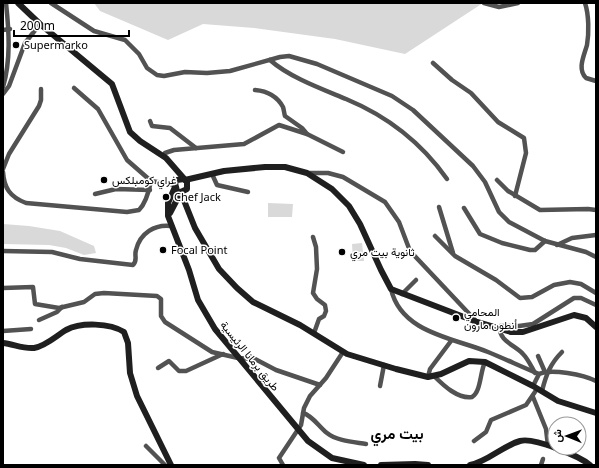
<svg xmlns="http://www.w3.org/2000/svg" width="599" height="468" font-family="'Noto Sans',Vazirmatn,sans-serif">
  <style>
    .green { fill: #d9d9d9 }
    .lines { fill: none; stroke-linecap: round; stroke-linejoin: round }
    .street { stroke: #525252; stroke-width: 4.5 }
    .secondary { stroke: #1f1f1f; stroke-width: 6 }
    .poi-dot { fill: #000; stroke: #fff; stroke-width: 1.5 }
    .labels { text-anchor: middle; stroke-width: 3; stroke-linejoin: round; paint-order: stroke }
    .poi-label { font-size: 11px; fill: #000; stroke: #fff; text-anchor: start }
    .street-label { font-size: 11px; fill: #000; stroke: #fff }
    .district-label { font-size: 15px; font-weight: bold; fill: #000; stroke: #fff }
  </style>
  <rect width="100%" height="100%" fill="#fff"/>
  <!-- green -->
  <g class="green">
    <path d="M94,3H483L405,54L335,39L254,28L203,24L168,40L100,11Z"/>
    <path d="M268,203L293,204L292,217H268Z"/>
    <path d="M3,224L29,226L60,231L94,246L96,253L84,255L66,248L49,245L3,244Z"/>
    <path d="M362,243L364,261H353L352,244Z"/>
  </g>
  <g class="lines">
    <!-- street -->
    <g class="street">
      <path d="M51,3L94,31L125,40L139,54L147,68L157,75L164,76L185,72L207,73L230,71L280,57L289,56L317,64L392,96L413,110L473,166L485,182L499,212L509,222L545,241L586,252L596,257"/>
      <path d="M484,3L499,7L518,3"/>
      <path d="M585,3C589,15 589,33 587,45C584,56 577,69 586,78L596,81"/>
      <path d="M3,30L10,29"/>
      <path d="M270,60C289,77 322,89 346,99C387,116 421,142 447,179"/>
      <path d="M433,63L452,80L471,93L498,122L524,138L526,153L515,196"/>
      <path d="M3,87C11,60 9,31 6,3"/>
      <path d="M74,88L98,109L127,160L151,181L175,185"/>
      <path d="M3,94L9,86L25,43L40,24"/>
      <path d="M150,121L152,126L170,128L196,148"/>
      <path d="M307,134L343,152"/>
      <path d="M163,156L165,153L174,150L244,144L279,125L307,134L302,128L285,116C284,113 284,110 283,107C277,96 266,91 255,90"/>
      <path d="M3,169L9,154L39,106L41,100V89"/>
      <path d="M3,172C4,188 10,197 26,203L127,212L139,210C146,203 149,191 151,181"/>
      <path d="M307,173H328L343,177L385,202L399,222L410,251L476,321"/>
      <path d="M212,174L217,185L248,192"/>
      <path d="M497,180L508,191L540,210L588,209L596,210"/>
      <path d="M95,194L116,189L150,190"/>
      <path d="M439,207L453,253"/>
      <path d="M464,208L480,234L502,243L530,250H535L545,241"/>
      <path d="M435,236L455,256L496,280L520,298L532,297L554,285L570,282L581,284L596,293"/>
      <path d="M313,237L316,247L317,269L313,293L317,299L325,305L326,311L324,316L319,319L314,333"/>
      <path d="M557,245L572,238L596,235"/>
      <path d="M3,251L52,252L80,259L133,265C138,260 134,256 136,250C140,233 155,224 171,226"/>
      <path d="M3,288L33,287L35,304L59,308L84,302L95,294L104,293L157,296L161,299V316L165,322L212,352L238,358L255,359L276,370L320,385"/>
      <path d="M391,289C401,333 454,338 488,352C505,359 522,367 539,374"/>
      <path d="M402,294L416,280"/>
      <path d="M39,320L57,312L62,307"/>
      <path d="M3,331L31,329"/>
      <path d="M538,356L545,372"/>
      <path d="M158,368L169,361L179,371H186L223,354"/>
      <path d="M535,373C531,366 528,359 523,354C515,345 498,341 500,326H519L533,324L574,298H581L596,305"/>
      <path d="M434,376C444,386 458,399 472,397C481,392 480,372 485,362"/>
      <path d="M428,377L430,369L451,341"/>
      <path d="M380,386L384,365"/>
      <path d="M533,386L539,374C551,368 584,375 596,381"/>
      <path d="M542,391C546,375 550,364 562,352"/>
      <path d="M533,397L546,429L548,446"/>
      <path d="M303,413C313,416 319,427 327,433C337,441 354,442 366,444"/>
      <path d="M474,441L486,432L491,420L526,405L537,389"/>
      <path d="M146,446L165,465"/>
      <path d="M283,465L279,458L301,425L304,408L310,396L326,378L343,352"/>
      <path d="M541,465L543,459"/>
    </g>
    <!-- secondary -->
    <g class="secondary">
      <path d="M18,3L40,24L112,84L130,132L140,141L166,158L187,182V189L181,192"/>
      <path d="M185,180L224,171L265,167H285L307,173L332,189L349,206L360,224L381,270L391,289L477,322L511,332H523L574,315L586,318L596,327"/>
      <path d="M175,187L168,203V216L189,270L198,300L215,329L308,441L332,458L364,465"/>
      <path d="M177,191L175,183L177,180L184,179"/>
      <path d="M181,193L195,228L219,269L237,288L253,302L300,325L347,354L396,369L428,377L441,374L469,361L485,362L533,386L558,401L596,413"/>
      <path d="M170,213L181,192"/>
      <path d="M3,343C13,344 23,349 34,348C46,346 56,336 66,330C81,322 110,323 124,332L128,343L130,373L137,396L171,465"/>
      <path d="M381,465L415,464L428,465"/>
      <path d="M470,465C489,461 502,446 520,441C534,437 579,456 590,465"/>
    </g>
  </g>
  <!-- markers -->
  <g class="poi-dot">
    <circle cx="16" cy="45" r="4"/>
    <circle cx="104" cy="180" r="4"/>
    <circle cx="166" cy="197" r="4"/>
    <circle cx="163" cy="250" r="4"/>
    <circle cx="342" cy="252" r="4"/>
    <circle cx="456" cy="318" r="4"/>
  </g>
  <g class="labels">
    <!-- poi labels -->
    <g class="poi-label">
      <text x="24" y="49">Supermarko</text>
      <text x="112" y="184">غراي كومبلكس</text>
      <text x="174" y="201">Chef Jack</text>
      <text x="171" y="254">Focal Point</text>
      <text x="350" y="256">ثانوية بيت مري</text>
      <text x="464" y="316">المحامي<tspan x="464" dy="13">أنطون مارون</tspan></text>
    </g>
    <!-- street labels -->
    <g class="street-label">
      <text transform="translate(250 356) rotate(51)" y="4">طريق برمانا الرئيسية</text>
    </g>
    <!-- district labels -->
    <g class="district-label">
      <text x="397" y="439">بيت مري</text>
    </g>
  </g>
  <!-- border -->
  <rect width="599" height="468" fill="none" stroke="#000000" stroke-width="8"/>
  <!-- north arrow -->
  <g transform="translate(567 436) rotate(271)"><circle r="19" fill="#ffffff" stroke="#999999"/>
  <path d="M0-3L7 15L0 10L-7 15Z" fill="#000000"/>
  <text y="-6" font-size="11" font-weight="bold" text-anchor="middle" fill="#000000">ش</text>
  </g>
  <!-- scale -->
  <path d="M14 30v6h115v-6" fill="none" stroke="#000000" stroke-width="2"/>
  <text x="20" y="30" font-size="12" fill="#000000" stroke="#ffffff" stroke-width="3" paint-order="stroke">200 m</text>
</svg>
